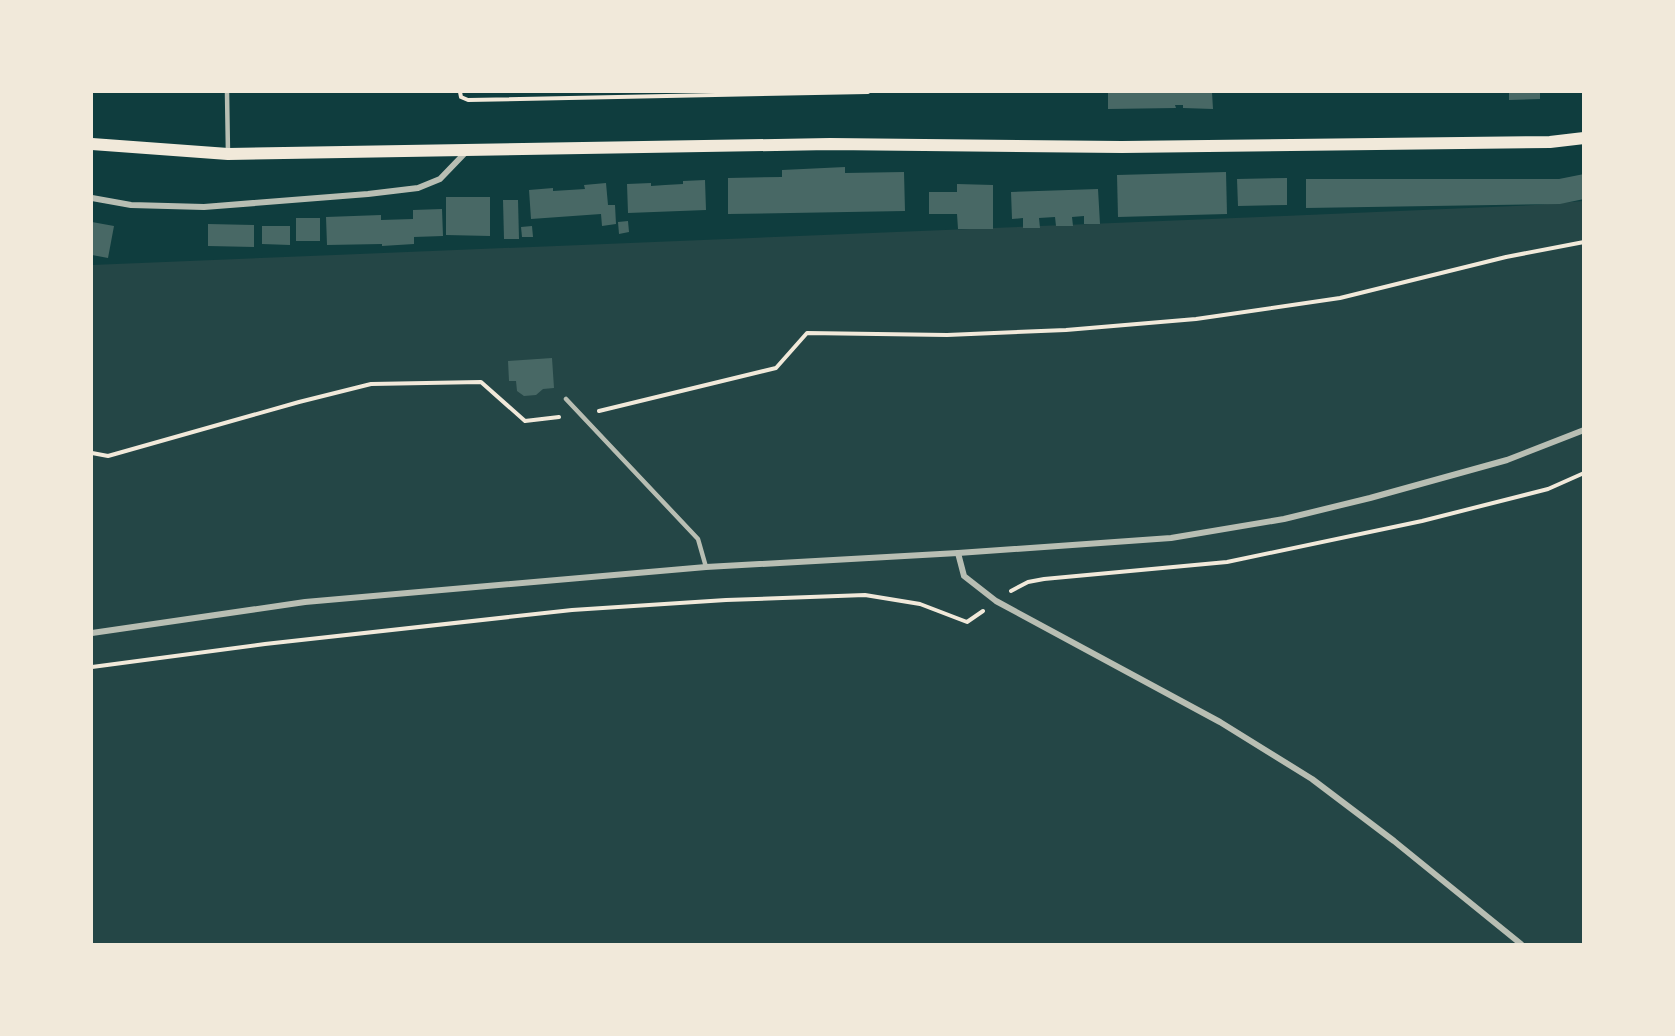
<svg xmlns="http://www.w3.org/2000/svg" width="1675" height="1036" font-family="Montserrat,sans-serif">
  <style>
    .green { fill: #244646 }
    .building { fill: #486865 }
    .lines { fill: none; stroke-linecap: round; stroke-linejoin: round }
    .path { stroke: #f1e9da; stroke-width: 4 }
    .service { stroke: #b8beb3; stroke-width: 4.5 }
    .minor { stroke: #b8beb3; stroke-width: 6 }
    .secondary { stroke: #f1e9da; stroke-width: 12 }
  </style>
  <rect width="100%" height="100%" fill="#0f3d3e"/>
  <!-- green -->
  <path class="green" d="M1583,201V944H92V265L1284,216L1535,205Z"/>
  <!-- building -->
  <g class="building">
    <path d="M1108,92H1212L1213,109L1183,108V105H1175L1176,108L1108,109Z"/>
    <path d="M1509,92H1540V99L1509,100Z"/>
    <path d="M845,167V173L904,172L905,211L728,214V178L782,177V170Z"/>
    <path d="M1226,172L1227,214L1118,217L1117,175Z"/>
    <path d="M1584,174V199L1560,204L1306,208V179H1559Z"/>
    <path d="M1287,178V205L1238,206L1237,179Z"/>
    <path d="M705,180L706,210L628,213L627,184L651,183V186L665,185L683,184V181Z"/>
    <path d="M606,183L608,205H615L616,224L602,226L601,214L531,219L529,190L553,188V191L585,189L584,185Z"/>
    <path d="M957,184L993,185V229H958L957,214H929V192H957Z"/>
    <path d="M1098,189L1100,224H1084V216L1072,217L1073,226H1056L1055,217L1039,218L1040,228H1023V218L1012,219L1011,192Z"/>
    <path d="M446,197H490V236L446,235Z"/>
    <path d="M503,200H518L519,239H504Z"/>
    <path d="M442,209L443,236L414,237V244L382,246V244L327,245L326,217L381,215V220L413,219V210Z"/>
    <rect x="296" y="218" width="24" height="23"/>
    <path d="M628,221L629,232L619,234L618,222Z"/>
    <path d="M92,222L114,226L108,258L92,255Z"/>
    <path d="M208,224L254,225V247L208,246Z"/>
    <path d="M262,226H290V245L262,244Z"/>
    <path d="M532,226L533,237H522L521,227Z"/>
    <path d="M552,358L554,388L543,389L536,395L524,396L517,391L516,381H509L508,361Z"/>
  </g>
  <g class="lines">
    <!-- path -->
    <g class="path">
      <path d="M460,92L461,97L468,100L868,92"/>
      <path d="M599,411L776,368L807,333L947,335L1066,330L1196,319L1340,298L1506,257L1584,242"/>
      <path d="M92,453L108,456L299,402L371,384L481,382L525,421L559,417"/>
      <path d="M1011,591L1028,582L1044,579L1227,562L1422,521L1548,489L1584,473"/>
      <path d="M92,667L265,644L572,610L726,600L865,595L920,604L967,622L983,611"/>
    </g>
    <!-- service -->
    <g class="service">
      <path d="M227,92L228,154"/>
      <path d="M566,399L698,539L706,567"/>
    </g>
    <!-- minor -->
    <g class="minor">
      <path d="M92,198L131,205L204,207L368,194L418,188L440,179L466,152"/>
      <path d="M958,553L964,576L996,601L1220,722L1312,779L1394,841L1521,944"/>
      <path d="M92,633L305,602L706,567L958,553L1171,538L1284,519L1370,498L1507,460L1584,430"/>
    </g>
    <!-- secondary -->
    <path class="secondary" d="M92,144L228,154L830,144L1122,147L1550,142L1584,138"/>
  </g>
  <!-- border -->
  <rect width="1675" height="1036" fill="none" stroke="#f1e9da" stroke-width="186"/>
</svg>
